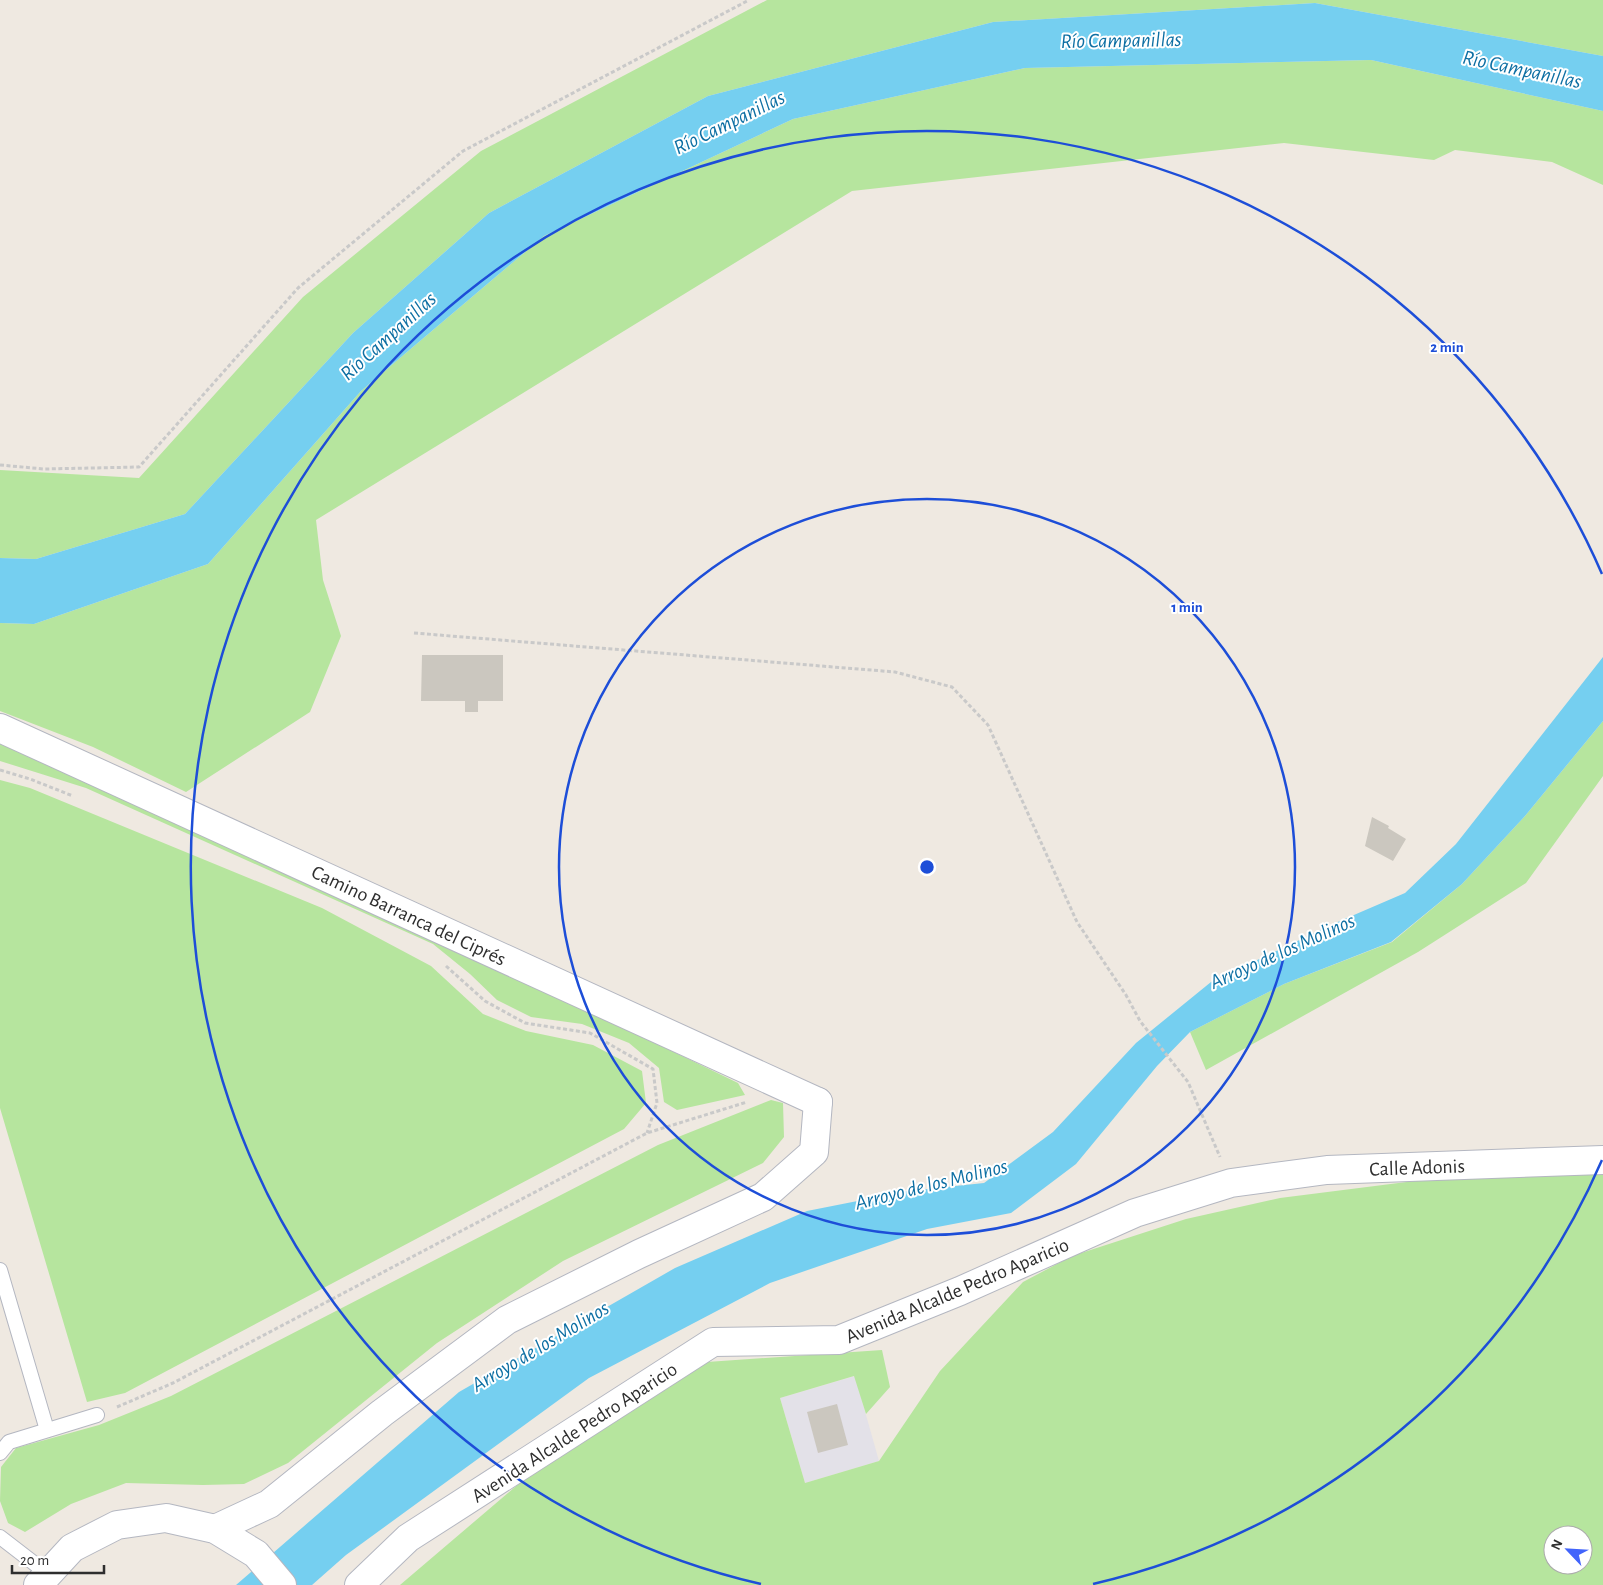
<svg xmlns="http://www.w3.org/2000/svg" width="1603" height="1585" font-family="'Alegreya Sans',sans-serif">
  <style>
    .industrial { fill: #e3e1e8 }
    .green { fill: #b6e59e; fill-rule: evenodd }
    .water { fill: #75cff0 }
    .building { fill: #cbc7bf }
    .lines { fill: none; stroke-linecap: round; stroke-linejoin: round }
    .service-casing { stroke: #b4b7c1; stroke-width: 16 }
    .minor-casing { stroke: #b4b7c1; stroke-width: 30 }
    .secondary-casing { stroke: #b4b7c1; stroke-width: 30 }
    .path { stroke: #c9c9c9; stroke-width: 3; stroke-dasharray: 4 2.5; stroke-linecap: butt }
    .service { stroke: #fff; stroke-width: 14 }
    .minor { stroke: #fff; stroke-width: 28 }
    .secondary { stroke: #fff; stroke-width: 28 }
    .ring { fill: none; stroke: #1d4ed8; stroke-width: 2.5 }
    .labels { text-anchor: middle; stroke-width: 4; stroke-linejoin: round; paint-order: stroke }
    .street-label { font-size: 20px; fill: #2e2e2e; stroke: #fff }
    .water-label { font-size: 21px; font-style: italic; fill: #0d6fa3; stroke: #fff }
    .centre { fill: #1d4ed8; stroke: #fff; stroke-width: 2.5 }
    .ring-label { font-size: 15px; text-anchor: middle; font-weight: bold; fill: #1d4ed8; stroke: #fff; stroke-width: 4; stroke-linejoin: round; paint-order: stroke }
  </style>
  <rect width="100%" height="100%" fill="#efe9e1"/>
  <!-- industrial -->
  <path class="industrial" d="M855,1376L879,1461L805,1483L780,1398Z"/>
  <!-- green -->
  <g class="green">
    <path d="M767,0H1603V56L1315,3L993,22L708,96L489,213L353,333L185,514L36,559L0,558V470L139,478L303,297L481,151Z"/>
    <path d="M1371,60L1603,111V185L1552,162L1455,150L1434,160L1284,143L852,191L316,520L323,580L341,636L310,712L186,792L93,747L0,711V623L34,624L208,564L361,391L544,236L793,119L1025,68Z"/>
    <path d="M1603,721V776L1526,883L1418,952L1206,1070L1190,1032L1284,984L1392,942L1462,884L1525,816Z"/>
    <path d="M0,737L486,961L738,1083L745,1095L677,1110L664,1102L659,1068L629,1043L582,1024L531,1017L497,1000L470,974L433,944L86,788L0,761Z"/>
    <path d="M0,780L30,788L322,908L431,966L483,1014L526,1031L593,1045L642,1071L646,1103L624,1129L125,1393L87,1402L0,1108Z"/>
    <path d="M771,1100L783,1103L784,1137L763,1163L563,1261L437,1343L288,1463L244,1484L203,1485L126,1483L71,1504L25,1532L8,1523L0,1501L1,1467L16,1448L99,1425L171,1396L658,1145Z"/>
    <path d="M1603,1171V1585H400L522,1481L707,1362L882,1350L890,1387L866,1414L854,1376L780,1398L805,1483L879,1461L940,1371L1023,1282L1072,1256L1186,1219L1280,1198L1446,1177ZM1553,1535H1583V1565H1553Z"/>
  </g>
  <!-- water -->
  <g class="water">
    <path d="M1315,3L1603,56V111L1371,60L1025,68L793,119L544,236L361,391L208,564L34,624L0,623V558L36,559L185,514L353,333L489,213L708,96L993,22Z"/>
    <path d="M1603,657V721L1525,816L1462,884L1391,942L1284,984L1190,1032L1157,1066L1076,1164L1011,1213L927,1229L770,1283L589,1378L346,1555L312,1585H236L459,1392L675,1268L807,1211L908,1191L984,1183L1053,1132L1136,1043L1211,982L1333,924L1405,893L1456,844Z"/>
  </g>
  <!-- building -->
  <g class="building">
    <path d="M422,655H503V701H478V712H465V701H421Z"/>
    <path d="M1372,817L1389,826L1388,828L1406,839L1393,861L1365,846Z"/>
    <path d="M837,1404L848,1445L818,1453L807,1412Z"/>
  </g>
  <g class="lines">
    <!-- service casing -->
    <g class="service-casing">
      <g id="service">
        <path d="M0,1270L47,1430"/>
        <path d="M0,1453L9,1442L97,1415"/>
        <path d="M0,1537L48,1574"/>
      </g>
    </g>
    <!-- minor casing -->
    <g class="minor-casing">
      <path id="minor" d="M0,728L818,1102"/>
    </g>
    <!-- secondary casing -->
    <g class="secondary-casing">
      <g id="secondary">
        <path d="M215,1529L269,1504L382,1413L507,1320L639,1254L763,1197L814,1152L818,1102"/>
        <path d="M38,1585L72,1548L117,1525L166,1518L215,1529L256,1554L282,1585"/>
        <path d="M359,1585L408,1538L713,1342L839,1340L960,1291L1135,1213L1231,1183L1327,1170L1603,1160"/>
      </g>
    </g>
    <!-- path -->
    <g class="path">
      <path d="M0,465L44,469L139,467L298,288L463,151L749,0"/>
      <path d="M414,633L895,672L952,687L988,725L1077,922L1126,995L1140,1021L1188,1082L1220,1157"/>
      <path d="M0,770L30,779L73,796"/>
      <path d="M446,966L485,1001L525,1023L590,1033L653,1069L657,1103L647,1133"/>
      <path d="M117,1407L173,1383L647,1133L747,1102"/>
    </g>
    <!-- service -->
    <use href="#service" class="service"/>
    <!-- minor -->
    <use href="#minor" class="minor"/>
    <!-- secondary -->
    <use href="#secondary" class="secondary"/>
  </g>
  <!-- distance rings -->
  <g class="ring">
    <circle cx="927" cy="867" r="368"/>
    <path d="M1602 1160A736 736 0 0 1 1093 1584M761 1584A736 736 0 1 1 1602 574"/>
  </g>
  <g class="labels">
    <!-- street labels -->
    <g class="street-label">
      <text transform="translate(409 915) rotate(25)" y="7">Camino Barranca del Ciprés</text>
      <text transform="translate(1417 1167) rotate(-2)" y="7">Calle Adonis</text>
      <text transform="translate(957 1290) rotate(-23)" y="7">Avenida Alcalde Pedro Aparicio</text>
      <text transform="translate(574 1432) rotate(-33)" y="7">Avenida Alcalde Pedro Aparicio</text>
    </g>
    <!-- water labels -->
    <g class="water-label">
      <text transform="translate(1121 40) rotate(-1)" y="7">Río Campanillas</text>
      <text transform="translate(1522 69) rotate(12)" y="7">Río Campanillas</text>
      <text transform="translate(729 122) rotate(-26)" y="7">Río Campanillas</text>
      <text transform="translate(388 336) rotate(-42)" y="7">Río Campanillas</text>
      <text transform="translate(1282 951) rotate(-24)" y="7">Arroyo de los Molinos</text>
      <text transform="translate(931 1184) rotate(-14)" y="7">Arroyo de los Molinos</text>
      <text transform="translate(540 1346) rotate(-31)" y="7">Arroyo de los Molinos</text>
    </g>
  </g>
  <circle cx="927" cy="867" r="8" class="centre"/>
  <g class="ring-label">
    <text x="1447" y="352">2 min</text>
    <text x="1187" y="612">1 min</text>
  </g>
  <!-- north arrow -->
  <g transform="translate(1568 1550) rotate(295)"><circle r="24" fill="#ffffff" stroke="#ababab"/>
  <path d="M0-4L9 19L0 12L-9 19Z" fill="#4264fb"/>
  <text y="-8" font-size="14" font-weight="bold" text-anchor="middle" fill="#2e2e2e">N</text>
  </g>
  <!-- scale -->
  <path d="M12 1565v8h92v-8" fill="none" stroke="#2e2e2e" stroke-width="2.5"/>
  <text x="20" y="1565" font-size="15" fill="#2e2e2e" stroke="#ffffff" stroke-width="4" paint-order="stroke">20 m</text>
</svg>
